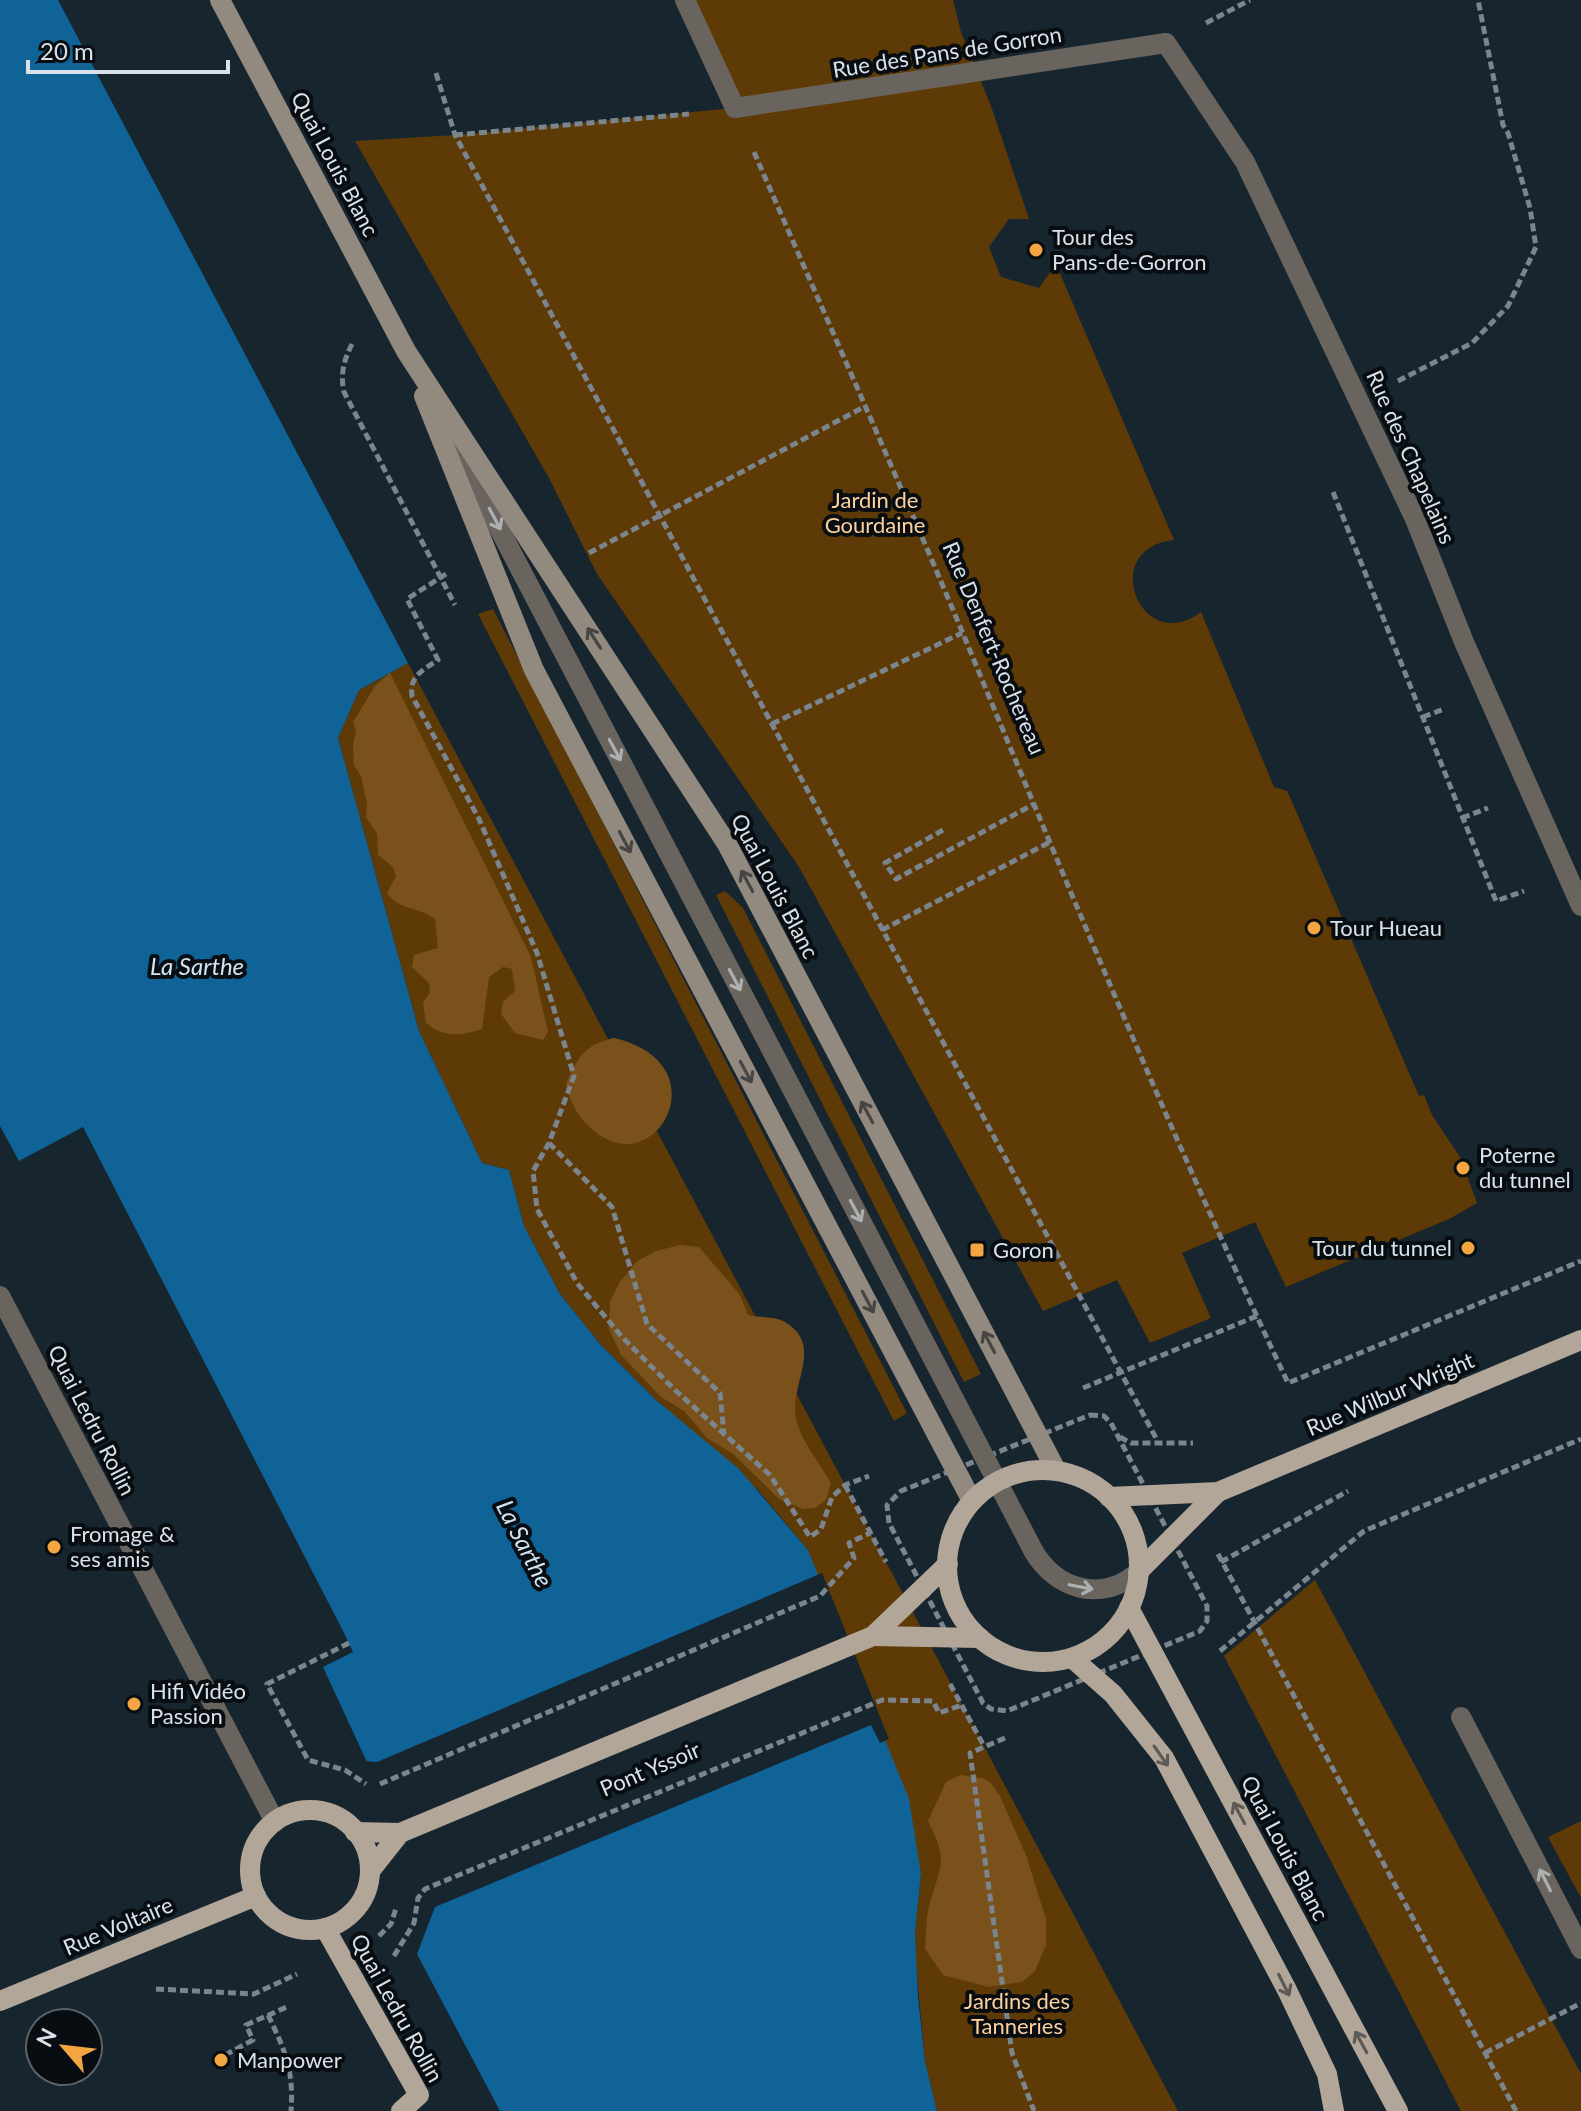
<svg xmlns="http://www.w3.org/2000/svg" width="1581" height="2111" font-family="Lato,sans-serif">
  <style>
    .green { fill: #5e3a07 }
    .forest { fill: #7a511a }
    .water { fill: #106397 }
    .pier { fill: #17252f }
    .lines { fill: none; stroke-linecap: round; stroke-linejoin: round }
    .path { stroke: #7a858d; stroke-width: 5; stroke-dasharray: 8 4; stroke-linecap: butt }
    .lane { stroke: #6a645e; stroke-width: 20 }
    .street { stroke: #6a645e; stroke-width: 20 }
    .secondary { stroke: #92897f; stroke-width: 20 }
    .primary { stroke: #b2a699; stroke-width: 20 }
    .oneway { stroke: #adb0b1 }
    .oneway2 { stroke: #464543 }
    .oneway3 { stroke: #5d5a56 }
    .poi-dot { fill: #f2a541; stroke: #080d12; stroke-width: 3 }
    .labels { text-anchor: middle; stroke-width: 8; stroke-linejoin: round; paint-order: stroke }
    .street-label { font-size: 22px; fill: #dae2e9; stroke: #080d12 }
    .poi-label { font-size: 22px; fill: #dae2e9; stroke: #080d12; text-anchor: start }
    .park-label { font-size: 22px; fill: #fed09d; stroke: #080d12 }
    .water-label { font-size: 24px; font-style: italic; fill: #d1e3f2; stroke: #080d12 }
  </style>
  <rect width="100%" height="100%" fill="#17252f"/>
  <!-- green -->
  <g class="green">
    <path d="M685,0H953L961,32L991,106L1029,219H1009L989,247L1001,277L1039,288L1056,264L1174,540C1097,548 1141,658 1201,612L1274,787L1287,791L1289,795L1419,1096L1424,1095L1432,1115L1460,1157L1477,1203L1449,1219L1286,1287L1255,1222L1182,1253L1211,1318L1150,1343L1117,1280L1043,1311L799,867L597,574L549,478L355,141L455,135L734,108Z"/>
    <path d="M493,609L907,1413L894,1421L478,614Z"/>
    <path d="M408,663L1178,2111H937L925,2062L916,1964L915,1932L921,1874L808,1550L758,1490L656,1400L600,1344L560,1294L524,1226L509,1170L482,1163L419,1031L338,738L359,690Z"/>
    <path d="M725,891L743,908L981,1374L964,1382L716,895Z"/>
    <path d="M1315,1580L1581,2074V2111H1461L1224,1656Z"/>
    <path d="M1581,1821V1898L1548,1837Z"/>
  </g>
  <!-- forest -->
  <g class="forest">
    <path d="M390,673L531,957L548,1032L543,1040L515,1033L501,1014L503,1002L515,991L512,969L503,967L489,977L482,1029C461,1036 444,1038 426,1023L423,1003L430,992L429,983L412,967L414,955L438,948L435,919C420,907 398,910 387,893L396,876L393,867L378,855L377,834L366,817L367,804L361,776L354,765L353,745L356,731L353,722L375,686Z"/>
    <path d="M614,1038C722,1063 657,1183 594,1131C579,1119 570,1103 566,1084C578,1057 584,1045 614,1038Z"/>
    <path d="M680,1245L699,1247L740,1295L748,1315C759,1318 776,1316 785,1322C825,1346 789,1384 796,1418C801,1442 819,1461 831,1483L826,1500L815,1508L803,1509L779,1499L732,1453L707,1438L684,1411L661,1397L621,1355L609,1329L610,1301L620,1282L636,1262L656,1251Z"/>
    <path d="M960,1775L982,1778L990,1782L1000,1796L1027,1858L1046,1919V1945L1035,1971L1022,1982L989,1987L943,1975L925,1949C926,1937 926,1923 928,1911C938,1868 951,1865 928,1821L946,1782Z"/>
  </g>
  <!-- water -->
  <path class="water" d="M0,0H58L408,663L359,690L338,738L419,1031L482,1163L509,1170L524,1226L560,1294L600,1344L656,1400L739,1469L808,1550L909,1799L921,1874L915,1932L918,1996L925,2062L937,2111H500L417,1954L434,1907L323,1667L353,1652L342,1629L83,1127L19,1161L0,1126Z"/>
  <!-- pier -->
  <path class="pier" d="M822,1573L889,1739L880,1743L871,1725L435,1907L415,1959L413,1953L430,1907L363,1761L377,1762Z"/>
  <g class="lines">
    <!-- path -->
    <g class="path">
      <path d="M1206,23L1250,0"/>
      <path d="M436,73L455,135L1156,1438"/>
      <path d="M455,135L689,114"/>
      <path d="M754,152C823,311 894,469 961,629C1066,882 1171,1135 1288,1383L1581,1261"/>
      <path d="M352,344C344,360 340,374 344,392L455,605"/>
      <path d="M1398,381L1472,343L1508,306L1536,247L1530,208L1508,133L1503,125L1478,0"/>
      <path d="M1333,492L1496,901L1524,891"/>
      <path d="M589,553L864,407"/>
      <path d="M446,574L407,599L438,660C423,670 409,676 412,696L479,819L537,953L574,1076L549,1143L533,1171L537,1209L577,1283L622,1337L676,1391L770,1475L810,1537L821,1529L832,1497L845,1485L869,1476"/>
      <path d="M1423,717L1444,709"/>
      <path d="M772,724L962,633"/>
      <path d="M1462,818L1488,808"/>
      <path d="M943,830L885,863L896,879L1034,804"/>
      <path d="M882,930L1050,842"/>
      <path d="M549,1143L612,1207L647,1324L720,1393L724,1434"/>
      <path d="M1083,1388L1257,1316"/>
      <path d="M1090,1415L1104,1416L1111,1423L1207,1606V1621L1200,1631L1007,1711L991,1709L983,1703L889,1523L887,1505L901,1491Z"/>
      <path d="M1120,1437L1131,1443H1193"/>
      <path d="M845,1485L886,1562"/>
      <path d="M1218,1554L1516,2111"/>
      <path d="M1221,1562L1348,1491"/>
      <path d="M349,1643L267,1684L308,1760L345,1770L366,1784"/>
      <path d="M1220,1651L1364,1531L1581,1439"/>
      <path d="M950,1684L984,1746"/>
      <path d="M1005,1738L970,1753L1012,2053L1034,2111"/>
      <path d="M380,1784L820,1596L854,1558L849,1543L870,1533"/>
      <path d="M379,1936L391,1924L396,1908"/>
      <path d="M394,1956L414,1923L418,1898L425,1889L882,1700L933,1701L939,1713L962,1705"/>
      <path d="M156,1989L254,1994L297,1974"/>
      <path d="M268,2015C285,2050 294,2071 291,2111"/>
      <path d="M1485,2053L1581,2003"/>
      <path d="M225,2055L253,2040L246,2025L289,2006"/>
    </g>
    <!-- lane -->
    <path class="lane" d="M445,425L1034,1552C1057,1590 1102,1603 1138,1572"/>
    <!-- street -->
    <g class="street">
      <path d="M685,0L735,108L1166,43L1245,162L1415,519L1464,642L1581,906"/>
      <path d="M0,1296L275,1822"/>
      <path d="M1461,1717L1581,1949"/>
    </g>
    <!-- secondary -->
    <g class="secondary">
      <path d="M220,0L406,351L727,844L1056,1470"/>
      <path d="M424,396L534,670L972,1501"/>
    </g>
    <!-- primary -->
    <g class="primary">
      <circle cx="1043" cy="1566" r="96"/>
      <path d="M1109,1497L1218,1492L1581,1340"/>
      <path d="M1138,1572L1218,1492"/>
      <path d="M1129,1608L1398,2111"/>
      <path d="M873,1636L980,1638"/>
      <path d="M1072,1658L1113,1694L1164,1758L1287,1990L1327,2074L1334,2111"/>
      <circle cx="310" cy="1870" r="60"/>
      <path d="M355,1832L400,1833L873,1636L948,1564"/>
      <path d="M370,1871L400,1833"/>
      <path d="M325,1928L419,2095L401,2111"/>
      <path d="M0,2001L256,1896"/>
    </g>
  </g>
  <!-- one-way arrows -->
  <defs><path id="oneway-shaft" d="M-6 0H5M1.5-3L5.5 0L1.5 3" fill="none" stroke-width="1.6" stroke-linecap="round" stroke-linejoin="round" transform="scale(2)"/></defs>
  <g class="oneway">
    <use href="#oneway-shaft" transform="translate(495 519) rotate(62)"/>
    <use href="#oneway-shaft" transform="translate(615 750) rotate(62)"/>
    <use href="#oneway-shaft" transform="translate(735 980) rotate(62)"/>
    <use href="#oneway-shaft" transform="translate(856 1211) rotate(62)"/>
    <use href="#oneway-shaft" transform="translate(1081 1587) rotate(11)"/>
    <use href="#oneway-shaft" transform="translate(1545 1880) rotate(-117)"/>
  </g>
  <g class="oneway2">
    <use href="#oneway-shaft" transform="translate(594 638) rotate(-123)"/>
    <use href="#oneway-shaft" transform="translate(625 842) rotate(62)"/>
    <use href="#oneway-shaft" transform="translate(747 881) rotate(-118)"/>
    <use href="#oneway-shaft" transform="translate(746 1072) rotate(62)"/>
    <use href="#oneway-shaft" transform="translate(867 1112) rotate(-118)"/>
    <use href="#oneway-shaft" transform="translate(868 1302) rotate(62)"/>
    <use href="#oneway-shaft" transform="translate(989 1342) rotate(-118)"/>
  </g>
  <g class="oneway3">
    <use href="#oneway-shaft" transform="translate(1161 1756) rotate(55)"/>
    <use href="#oneway-shaft" transform="translate(1239 1813) rotate(-118)"/>
    <use href="#oneway-shaft" transform="translate(1284 1985) rotate(63)"/>
    <use href="#oneway-shaft" transform="translate(1361 2042) rotate(-118)"/>
  </g>
  <!-- markers -->
  <g class="poi-dot">
    <circle cx="1036" cy="250" r="8"/>
    <circle cx="1314" cy="928" r="8"/>
    <circle cx="1463" cy="1168" r="8"/>
    <circle cx="1468" cy="1248" r="8"/>
    <rect x="969" y="1242" width="16" height="16" rx="4"/>
    <circle cx="54" cy="1547" r="8"/>
    <circle cx="134" cy="1704" r="8"/>
    <circle cx="221" cy="2060" r="8"/>
  </g>
  <g class="labels">
    <!-- street labels -->
    <g class="street-label">
      <text transform="translate(947 52) rotate(-9)" y="8">Rue des Pans de Gorron</text>
      <text transform="translate(335 164) rotate(62)" y="8">Quai Louis Blanc</text>
      <text transform="translate(1411 457) rotate(66)" y="8">Rue des Chapelains</text>
      <text transform="translate(994 648) rotate(67)" y="8">Rue Denfert-Rochereau</text>
      <text transform="translate(775 886) rotate(62)" y="8">Quai Louis Blanc</text>
      <text transform="translate(1390 1394) rotate(-23)" y="8">Rue Wilbur Wright</text>
      <text transform="translate(92 1420) rotate(63)" y="8">Quai Ledru Rollin</text>
      <text transform="translate(650 1769) rotate(-23)" y="8">Pont Yssoir</text>
      <text transform="translate(1285 1848) rotate(62)" y="8">Quai Louis Blanc</text>
      <text transform="translate(118 1926) rotate(-23)" y="8">Rue Voltaire</text>
      <text transform="translate(397 2008) rotate(61)" y="8">Quai Ledru Rollin</text>
    </g>
    <!-- poi labels -->
    <g class="poi-label">
      <text x="1052" y="245">Tour des<tspan x="1052" dy="25">Pans-de-Gorron</tspan></text>
      <text x="1330" y="936">Tour Hueau</text>
      <text x="1479" y="1163">Poterne<tspan x="1479" dy="25">du tunnel</tspan></text>
      <text x="1452" y="1256" text-anchor="end">Tour du tunnel</text>
      <text x="993" y="1258">Goron</text>
      <text x="70" y="1542">Fromage &amp;<tspan x="70" dy="25">ses amis</tspan></text>
      <text x="150" y="1699">Hifi Vidéo<tspan x="150" dy="25">Passion</tspan></text>
      <text x="237" y="2068">Manpower</text>
    </g>
    <!-- park labels -->
    <g class="park-label">
      <text x="875" y="508">Jardin de<tspan x="875" dy="25">Gourdaine</tspan></text>
      <text x="1017" y="2009">Jardins des<tspan x="1017" dy="25">Tanneries</tspan></text>
    </g>
    <!-- water labels -->
    <g class="water-label">
      <text x="197" y="975">La Sarthe</text>
      <text transform="translate(524 1544) rotate(63)" y="8">La Sarthe</text>
    </g>
  </g>
  <!-- north arrow -->
  <g transform="translate(64 2047) rotate(298)"><circle r="38" fill="#080d12" stroke="#5c6268" stroke-width="2"/>
  <path d="M0-6L14 30L0 20L-14 30Z" fill="#f2a541"/>
  <text y="-12" font-size="22" font-weight="bold" text-anchor="middle" fill="#dae2e9">N</text>
  </g>
  <!-- scale -->
  <path d="M28 60v12h200v-12" fill="none" stroke="#dae2e9" stroke-width="4"/>
  <text x="40" y="60" font-size="24" fill="#dae2e9" stroke="#080d12" stroke-width="6" paint-order="stroke">20 m</text>
</svg>
